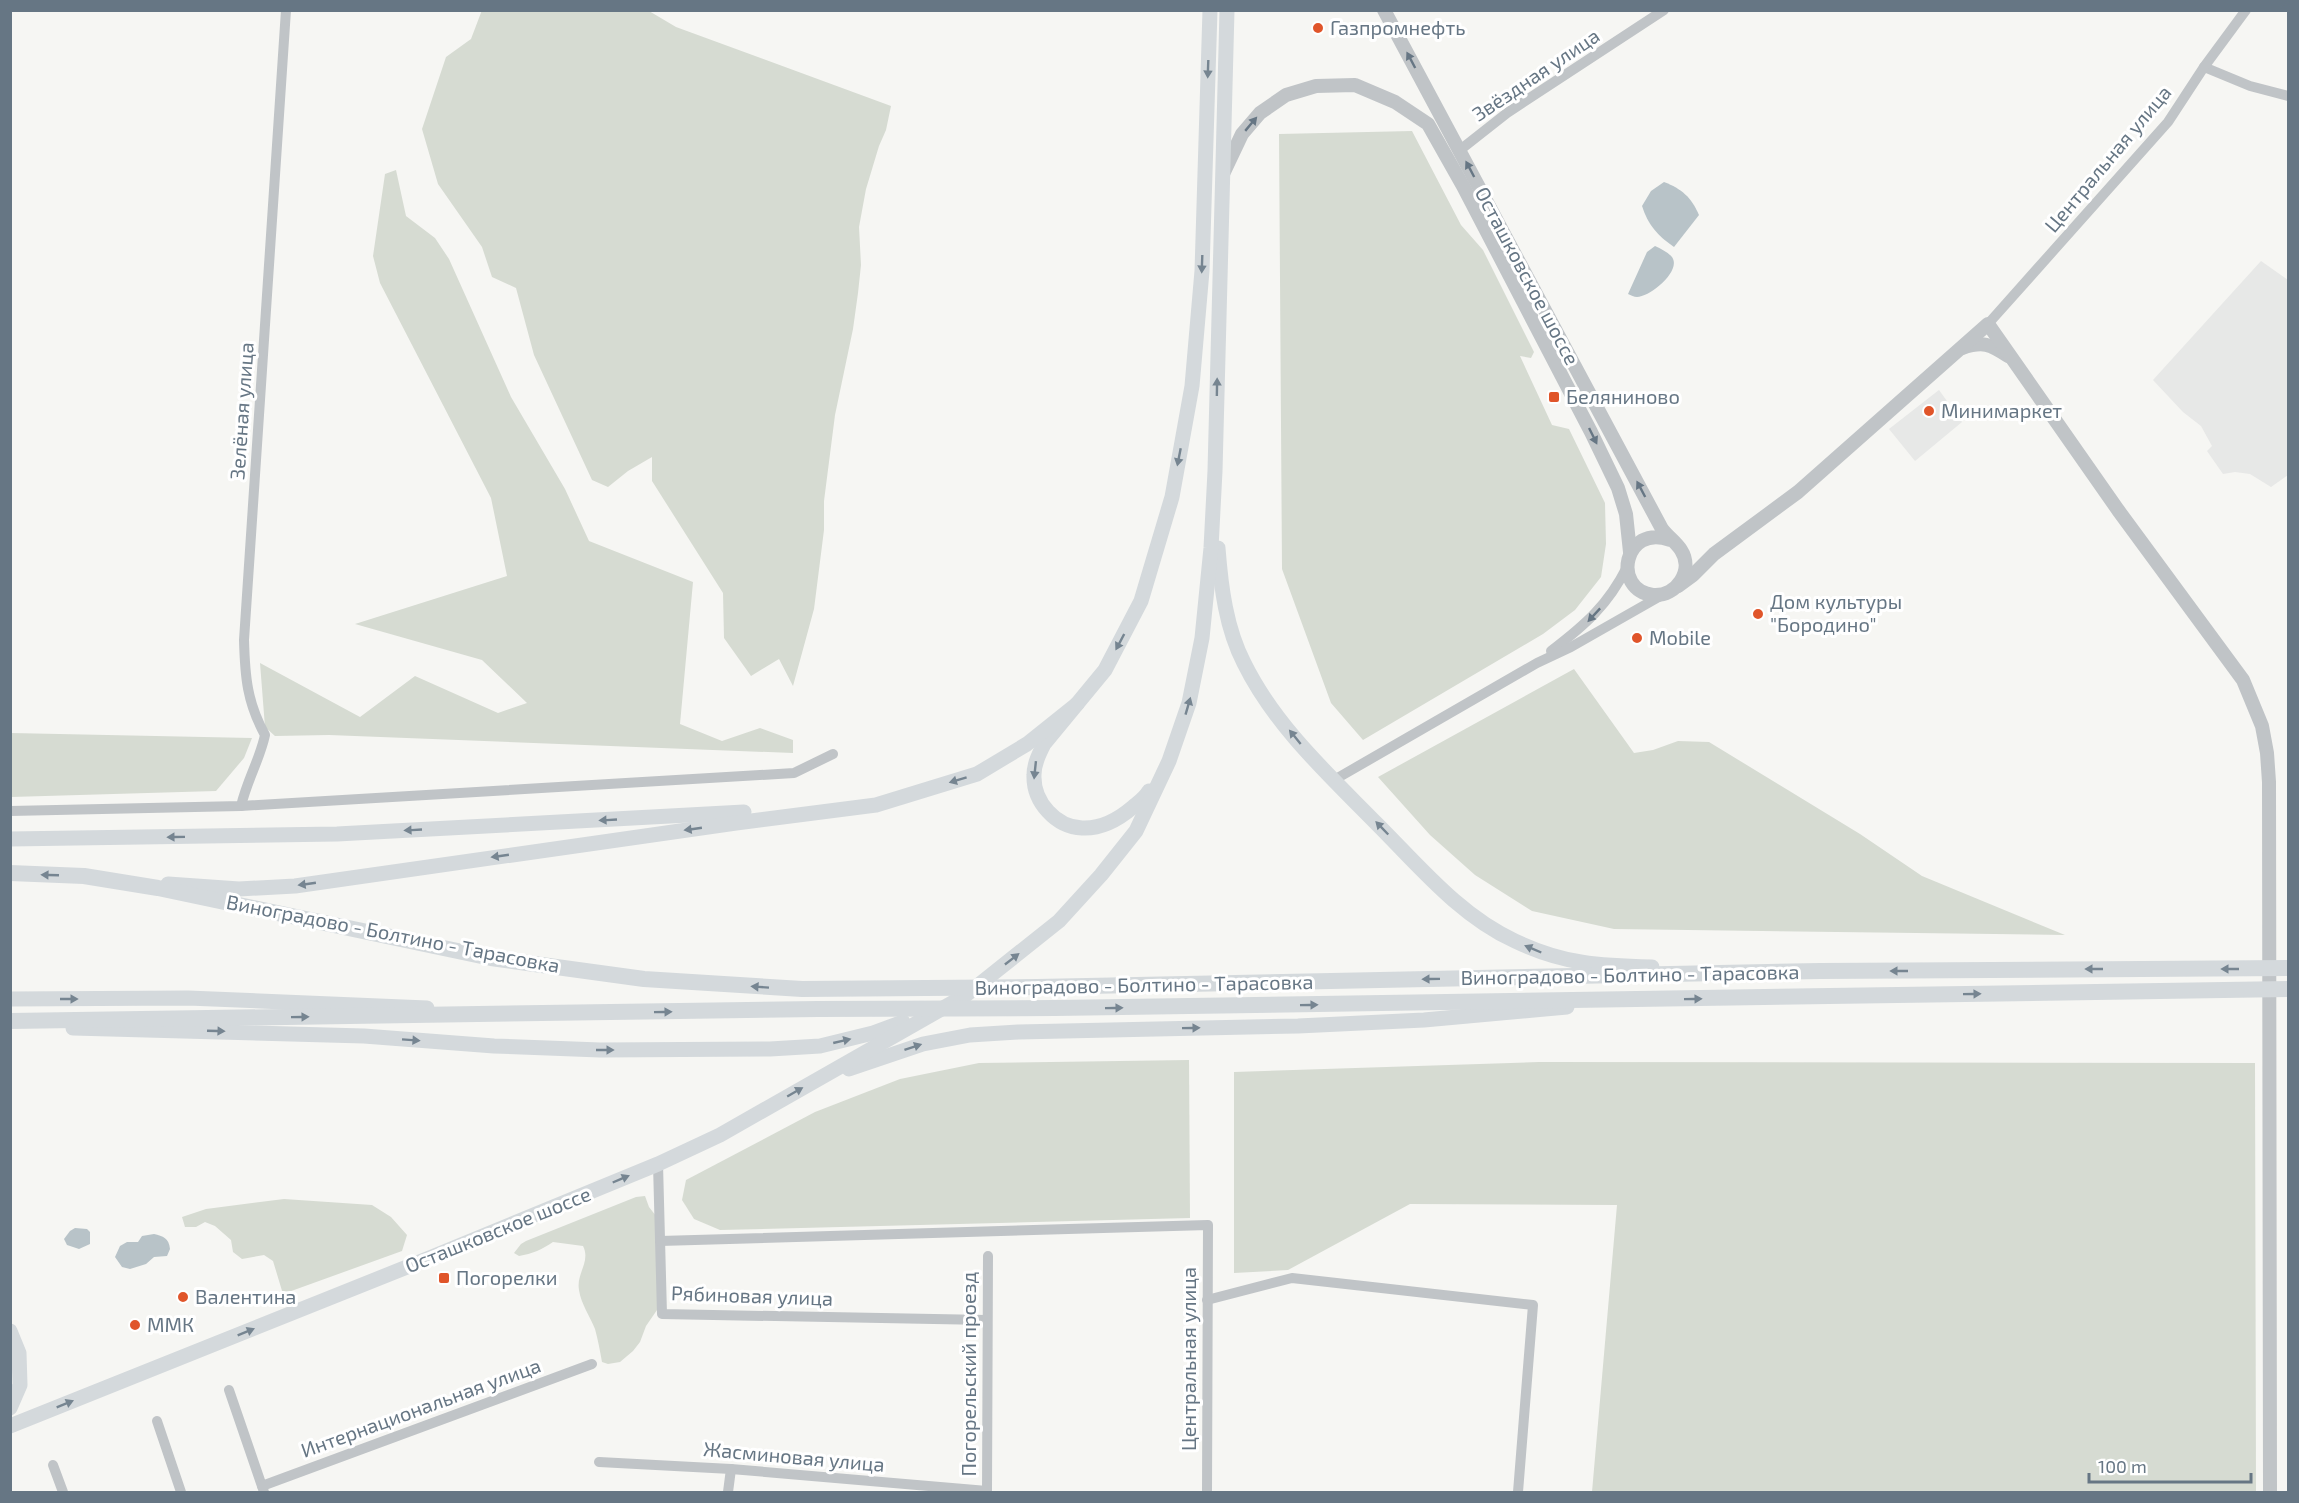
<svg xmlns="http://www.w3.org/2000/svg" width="2299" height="1503" font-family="'Exo 2',sans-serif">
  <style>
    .built { fill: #e7e8e7 }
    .green { fill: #d6dbd2 }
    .water { fill: #b8c3c8 }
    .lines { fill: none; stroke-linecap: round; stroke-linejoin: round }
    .minor { stroke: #c0c4c7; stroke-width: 10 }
    .tertiary { stroke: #c0c4c7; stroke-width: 14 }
    .secondary { stroke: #d4d9dc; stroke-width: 15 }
    .primary { stroke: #d4d9dc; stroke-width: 16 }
    .oneway { fill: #667684 }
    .oneway2 { fill: #768591 }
    .poi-dot { fill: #e0552a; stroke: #fff; stroke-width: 2 }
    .labels { text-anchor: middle; stroke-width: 6; stroke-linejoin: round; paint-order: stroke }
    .poi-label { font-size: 20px; fill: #667684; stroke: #fff; text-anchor: start }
    .street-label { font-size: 20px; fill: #667684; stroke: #fff }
  </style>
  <rect width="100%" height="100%" fill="#f6f6f3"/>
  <!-- built -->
  <g class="built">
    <path d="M2261,261L2288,280V475L2271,487L2250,474L2235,472L2223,474L2207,451L2212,446L2201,426L2183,412L2153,380Z"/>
    <path d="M1939,390L1962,422L1915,461L1889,429Z"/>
  </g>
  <!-- green -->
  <g class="green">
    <path d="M482,10L649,11L676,27L891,106L886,130L879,146L866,189L859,227L861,265L858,293L853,329L835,415L824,501V530L814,609L793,686L779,659L751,676L724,638L723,593L652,481V457L628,471L608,487L592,480L534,355L516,288L492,277L482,247L438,184L422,129L446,57L471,39Z"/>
    <path d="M1412,131L1461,225L1483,250L1534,352L1531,358L1520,356L1552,425L1569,429L1605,503L1606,544L1601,577L1575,610L1543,634L1363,740L1331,703L1282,569L1279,134Z"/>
    <path d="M396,170L406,216L435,238L449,259L511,397L565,489L589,541L693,582L680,724L722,741L760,728L793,740V753L329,735L275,736L265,727L260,663L360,717L415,676L498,713L527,703L482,660L355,624L507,576L491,498L380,283L373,256L385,174Z"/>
    <path d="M1574,669L1634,753L1653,750L1678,741L1709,742L1860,834L1922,876L2065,935L1614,929L1532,911L1475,875L1430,835L1378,777Z"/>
    <path d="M11,733L252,738L244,758L216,791L11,797Z"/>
    <path d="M1189,1060L1190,1218L720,1230L694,1219L682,1200L686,1180L815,1112L900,1079L979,1063Z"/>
    <path d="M1539,1062L2255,1063L2256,1492H1592L1617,1205L1410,1204L1288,1270L1234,1273V1072Z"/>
    <path d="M645,1196L649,1207L663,1225L657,1310L646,1326L640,1342L633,1351L620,1362L608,1364L602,1362C600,1351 598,1340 595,1329C590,1316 581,1304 579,1290C576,1273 591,1262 583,1246L553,1242C543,1249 532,1254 519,1256L514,1253L521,1244L526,1241L636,1197Z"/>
    <path d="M284,1199L372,1205L391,1217L407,1235L402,1251L283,1294L273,1261L264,1255L242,1259L233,1252L231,1240L215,1226L205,1222L196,1227H185L182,1217L206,1209Z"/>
  </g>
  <!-- water -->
  <g class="water">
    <path d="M1664,182C1682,189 1691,197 1699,215L1674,247C1658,236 1648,225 1642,206L1651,191Z"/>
    <path d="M1655,246C1661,249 1668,252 1672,257C1682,271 1650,297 1637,297C1634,297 1631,295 1628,294L1647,252Z"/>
    <path d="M75,1228L87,1229L90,1232V1244L79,1249L67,1245L64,1239L70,1231Z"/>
    <path d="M154,1234C163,1236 169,1238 170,1249L167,1256L154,1257L146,1264L130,1269L122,1267L115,1257L120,1246L127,1242H138L142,1236Z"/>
  </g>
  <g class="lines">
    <!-- minor -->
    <g class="minor">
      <path d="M2204,67L2250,86L2288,96"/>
      <path d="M1460,150L1507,113L1664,10"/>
      <path d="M1988,324L2168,122L2204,67L2246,10"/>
      <path d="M1551,651C1585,625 1608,605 1627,567"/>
      <path d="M1334,780L1537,663L1571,647L1664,594"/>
      <path d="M241,806C247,780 260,759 265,735C247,702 245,677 244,640L286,10"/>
      <path d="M10,811L241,806L794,773L833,754"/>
      <path d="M658,1164L662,1314L987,1320"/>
      <path d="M660,1241L1208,1225L1207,1492"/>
      <path d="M1207,1300L1292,1278L1533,1305L1518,1492"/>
      <path d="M229,1390L264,1492"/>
      <path d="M157,1421L181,1492"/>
      <path d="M599,1462L731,1469L987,1491"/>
      <path d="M53,1465L63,1492"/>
      <path d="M262,1486L592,1364"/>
      <path d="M728,1492L731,1469"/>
      <path d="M987,1492L988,1256"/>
    </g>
    <!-- tertiary -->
    <g class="tertiary">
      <path d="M1384,10L1662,529C1668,537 1676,542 1681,550C1694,570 1677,597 1653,595C1611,590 1624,523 1670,540"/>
      <path d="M1223,174L1242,134L1260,113L1286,95L1316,86L1355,85L1395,102L1428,124L1463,186L1591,432L1618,488L1626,514L1630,552"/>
      <path d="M1962,348C1983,341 1990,344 2008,356"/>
      <path d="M1678,586L1693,575L1714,554L1798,492L1988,324L2118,510L2243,680L2262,726L2267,753L2269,782L2270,1492"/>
    </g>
    <!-- secondary -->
    <g class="secondary">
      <path d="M1218,548C1221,587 1226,628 1244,663C1275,726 1329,775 1377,824C1419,866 1460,916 1515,941C1563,964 1600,966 1652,967"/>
      <path d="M1149,791C1145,798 1139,802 1133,807C1119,819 1101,829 1082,828C1056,827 1033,802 1034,775C1034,764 1039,754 1044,744L1105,670L1141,601L1172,497L1192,386L1202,271L1210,10"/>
      <path d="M10,839L337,834L744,812"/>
      <path d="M168,884L239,889L295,886L736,823L876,805L977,774L1027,744L1077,704"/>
      <path d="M10,999L188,998L427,1008"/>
      <path d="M73,1028L364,1036L494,1046L600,1050L770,1049L820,1046L873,1033L903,1022"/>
      <path d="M849,1069L923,1044L970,1035L1018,1032L1298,1026L1424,1020L1567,1007"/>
      <path d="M10,1331L19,1353L20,1385L10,1408"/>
      <path d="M10,1426L432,1257L658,1164L720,1135L966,995L1059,921L1101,875L1136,831L1169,761L1189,703L1202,638L1211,548L1215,471L1227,10"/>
    </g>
    <!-- primary -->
    <g class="primary">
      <path d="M10,873L84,876L158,888L491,958L644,979L802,989L1037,987L1820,971L2288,968"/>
      <path d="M10,1021L818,1009L1055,1008L2288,989"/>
    </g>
  </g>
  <!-- one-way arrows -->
  <defs><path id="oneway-solid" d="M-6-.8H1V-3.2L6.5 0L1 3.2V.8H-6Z" transform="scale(1.5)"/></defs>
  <g class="oneway">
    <use href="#oneway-solid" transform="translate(1411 60) rotate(-118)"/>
    <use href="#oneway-solid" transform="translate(1251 124) rotate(-50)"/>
    <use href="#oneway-solid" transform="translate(1470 169) rotate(-118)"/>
    <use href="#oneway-solid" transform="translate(1593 436) rotate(64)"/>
    <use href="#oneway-solid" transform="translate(1641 489) rotate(-118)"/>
    <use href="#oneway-solid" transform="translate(1594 615) rotate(133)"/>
  </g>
  <g class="oneway2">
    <use href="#oneway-solid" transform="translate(1208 69) rotate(92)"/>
    <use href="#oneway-solid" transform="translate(1202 264) rotate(92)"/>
    <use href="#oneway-solid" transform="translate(1217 387) rotate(-89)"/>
    <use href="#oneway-solid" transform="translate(1179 457) rotate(101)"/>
    <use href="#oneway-solid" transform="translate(1120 642) rotate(118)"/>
    <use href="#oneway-solid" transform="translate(1188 706) rotate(-74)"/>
    <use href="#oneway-solid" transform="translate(1295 737) rotate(-129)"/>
    <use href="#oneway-solid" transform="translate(1035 770) rotate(96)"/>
    <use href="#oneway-solid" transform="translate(958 780) rotate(163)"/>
    <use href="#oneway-solid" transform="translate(608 820) rotate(177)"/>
    <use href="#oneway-solid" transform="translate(1382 828) rotate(-134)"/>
    <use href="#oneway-solid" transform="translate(693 829) rotate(172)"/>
    <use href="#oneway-solid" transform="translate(413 830) rotate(177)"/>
    <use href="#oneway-solid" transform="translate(176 837) rotate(179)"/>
    <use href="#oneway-solid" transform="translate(500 856) rotate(172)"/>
    <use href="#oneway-solid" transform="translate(50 875) rotate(-178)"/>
    <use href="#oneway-solid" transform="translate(307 884) rotate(172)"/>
    <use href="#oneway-solid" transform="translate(1533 949) rotate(-157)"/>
    <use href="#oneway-solid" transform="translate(1012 959) rotate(-38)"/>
    <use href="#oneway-solid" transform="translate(2094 969) rotate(180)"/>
    <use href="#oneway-solid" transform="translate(2230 969) rotate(180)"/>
    <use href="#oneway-solid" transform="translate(1899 971) rotate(180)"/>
    <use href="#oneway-solid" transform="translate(1431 979) rotate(179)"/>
    <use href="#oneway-solid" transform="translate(760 987) rotate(-176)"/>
    <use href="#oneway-solid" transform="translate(1972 994) rotate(-1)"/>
    <use href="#oneway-solid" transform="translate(69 999)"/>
    <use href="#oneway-solid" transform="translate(1693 999) rotate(-1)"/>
    <use href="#oneway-solid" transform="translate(1309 1005) rotate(-1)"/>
    <use href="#oneway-solid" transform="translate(1114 1008) rotate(-1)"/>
    <use href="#oneway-solid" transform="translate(663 1012) rotate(-1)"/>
    <use href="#oneway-solid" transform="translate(300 1017) rotate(-1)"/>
    <use href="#oneway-solid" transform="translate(1191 1028) rotate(-1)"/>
    <use href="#oneway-solid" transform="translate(216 1031) rotate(2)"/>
    <use href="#oneway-solid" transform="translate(411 1040) rotate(4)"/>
    <use href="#oneway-solid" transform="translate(842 1041) rotate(-13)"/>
    <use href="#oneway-solid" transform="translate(913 1047) rotate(-18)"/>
    <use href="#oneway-solid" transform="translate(605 1050)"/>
    <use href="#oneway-solid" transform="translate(795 1092) rotate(-30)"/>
    <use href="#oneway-solid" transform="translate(621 1179) rotate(-23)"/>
    <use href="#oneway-solid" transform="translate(246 1332) rotate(-22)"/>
    <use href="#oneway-solid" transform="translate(65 1404) rotate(-22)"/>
  </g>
  <!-- markers -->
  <g class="poi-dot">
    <circle cx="1318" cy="28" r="6"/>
    <rect x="1548" y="391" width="12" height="12" rx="3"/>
    <circle cx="1929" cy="411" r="6"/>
    <circle cx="1758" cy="614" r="6"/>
    <circle cx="1637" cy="638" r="6"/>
    <rect x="438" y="1272" width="12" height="12" rx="3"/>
    <circle cx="183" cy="1297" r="6"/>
    <circle cx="135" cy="1325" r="6"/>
  </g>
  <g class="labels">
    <!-- poi labels -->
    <g class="poi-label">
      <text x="1330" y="35">Газпромнефть</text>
      <text x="1566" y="404">Беляниново</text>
      <text x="1941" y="418">Минимаркет</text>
      <text x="1770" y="609">Дом культуры<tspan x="1770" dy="23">"Бородино"</tspan></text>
      <text x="1649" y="645">Mobile</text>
      <text x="456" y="1285">Погорелки</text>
      <text x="195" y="1304">Валентина</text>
      <text x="147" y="1332">ММК</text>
    </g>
    <!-- street labels -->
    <g class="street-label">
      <text transform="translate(1536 75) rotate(-34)" y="7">Звёздная улица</text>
      <text transform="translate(2108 159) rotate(-50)" y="7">Центральная улица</text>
      <text transform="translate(1527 276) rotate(62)" y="7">Осташковское шоссе</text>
      <text transform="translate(242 411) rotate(-86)" y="7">Зелёная улица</text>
      <text transform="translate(393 934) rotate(11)" y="7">Виноградово - Болтино - Тарасовка</text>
      <text transform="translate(1630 975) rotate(-1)" y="7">Виноградово - Болтино - Тарасовка</text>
      <text transform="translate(1144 985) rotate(-1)" y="7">Виноградово - Болтино - Тарасовка</text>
      <text transform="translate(498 1230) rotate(-22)" y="7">Осташковское шоссе</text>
      <text transform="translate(752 1296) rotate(2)" y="7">Рябиновая улица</text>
      <text transform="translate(1189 1359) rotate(-90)" y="7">Центральная улица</text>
      <text transform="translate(969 1374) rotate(-90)" y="7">Погорельский проезд</text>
      <text transform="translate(421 1408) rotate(-20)" y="7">Интернациональная улица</text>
      <text transform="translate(794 1457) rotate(5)" y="7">Жасминовая улица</text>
    </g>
  </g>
  <!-- border -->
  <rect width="2299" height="1503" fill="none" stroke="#667684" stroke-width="24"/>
  <!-- scale -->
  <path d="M2089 1473v9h162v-9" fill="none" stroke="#667684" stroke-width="3"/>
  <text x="2098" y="1473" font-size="18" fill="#667684" stroke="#ffffff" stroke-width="4.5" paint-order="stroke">100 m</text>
</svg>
